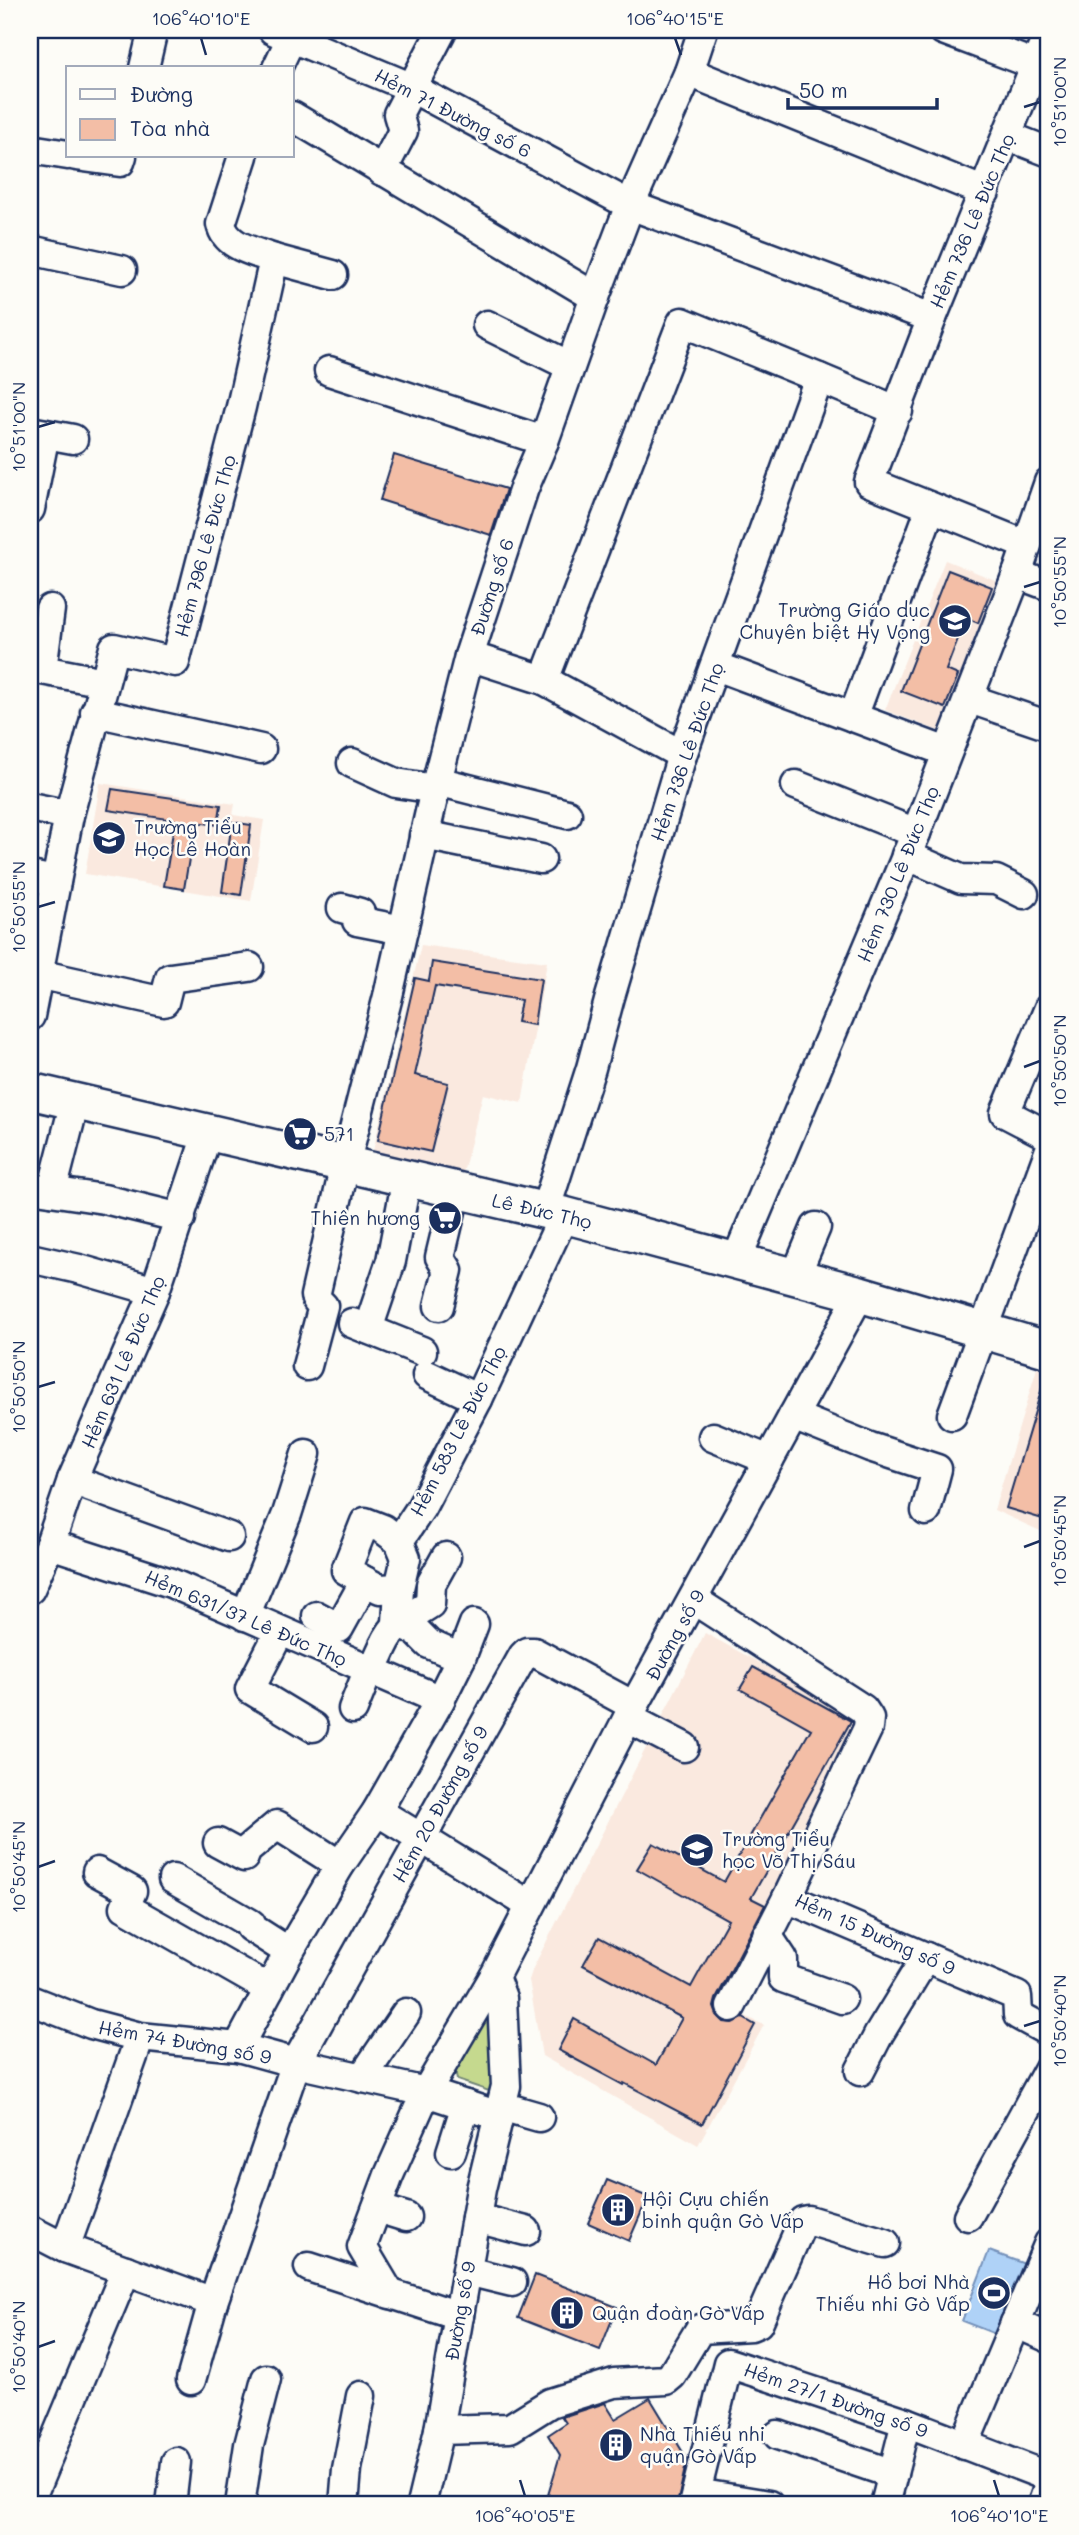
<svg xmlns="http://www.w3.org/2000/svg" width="1079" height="2535" font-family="Mali,sans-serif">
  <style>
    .built { fill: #fae9df }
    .green { fill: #c5d98e; stroke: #708476; stroke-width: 2 }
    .water { fill: #afd2f7; stroke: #7491ba; stroke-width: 2 }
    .building { fill: #f3bea6; stroke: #1b2f5e; stroke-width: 2 }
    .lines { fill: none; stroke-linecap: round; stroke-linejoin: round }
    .minor-casing { stroke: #1b2f5e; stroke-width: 33 }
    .major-casing { stroke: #1b2f5e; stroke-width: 40 }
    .minor { stroke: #fdfcf7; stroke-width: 28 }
    .major { stroke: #fdfcf7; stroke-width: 35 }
    .ticks { fill: none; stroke: #1b2f5e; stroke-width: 2.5 }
    .labels { text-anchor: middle; stroke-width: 5; stroke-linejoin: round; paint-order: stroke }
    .street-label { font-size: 19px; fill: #1b2f5e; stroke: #fdfcf7 }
    .poi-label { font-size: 19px; fill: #1b2f5e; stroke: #fdfcf7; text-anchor: start }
    .neatline { fill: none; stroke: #1b2f5e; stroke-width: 2.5 }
    .ticks-label { font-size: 18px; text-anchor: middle; fill: #1b2f5e }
  </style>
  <rect width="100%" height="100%" fill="#fdfcf7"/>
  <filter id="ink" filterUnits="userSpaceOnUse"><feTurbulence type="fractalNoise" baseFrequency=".0143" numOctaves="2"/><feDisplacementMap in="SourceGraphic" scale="14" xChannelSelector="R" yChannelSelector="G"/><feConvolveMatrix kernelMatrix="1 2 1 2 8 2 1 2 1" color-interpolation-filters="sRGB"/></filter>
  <g filter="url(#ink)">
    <!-- built -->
    <g class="built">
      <path d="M945,560L1005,584L944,733L885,710Z"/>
      <path d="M100,783L235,804L233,815L264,820L251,901L85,874Z"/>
      <path d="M421,945L547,962L522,1103L483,1094L461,1181L372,1155Z"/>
      <path d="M1037,1368L1049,1372V1535L994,1510Z"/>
      <path d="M705,1633L858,1717L726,2007L764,2025L698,2145L542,2056L529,1980L533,1968Z"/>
    </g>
    <!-- green -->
    <path class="green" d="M490,2009L497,2087L489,2091L457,2080L454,2064Z"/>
    <!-- water -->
    <path class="water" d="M989,2251L1025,2264L998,2335L962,2321Z"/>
    <!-- building -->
    <g class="building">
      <path d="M394,455L506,489L491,535L380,500Z"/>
      <path d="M948,570L992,587L978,623L966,618L946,670L958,675L945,708L901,691Z"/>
      <path d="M112,789L221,805L218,825L195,822L184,889L164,886L175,820L108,810Z"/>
      <path d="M232,822L251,825L241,895L222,892Z"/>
      <path d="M432,962L541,979L534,1025L517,1022L521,1000L435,986L415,1075L448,1083L431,1152L378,1140L415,978L429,981Z"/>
      <path d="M1045,1378L1049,1379V1521L1006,1508Z"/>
      <path d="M753,1667L851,1721L751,1898L765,1905L716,1999L714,2007L717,2015L724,2022L732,2023L743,2018L755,2025L702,2124L624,2083L623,2085L558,2050L574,2019L656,2065L682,2018L583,1965L599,1937L691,1987L728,1920L637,1869L653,1843L724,1882L811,1729L740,1689Z"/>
      <path d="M607,2180L648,2197L629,2241L588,2223Z"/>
      <path d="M535,2275L617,2307L600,2350L518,2318Z"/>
      <path d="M650,2398L687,2459L677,2505H555L548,2495L560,2455L548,2435L566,2423L562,2417L605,2403L615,2419Z"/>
    </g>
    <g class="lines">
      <!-- minor casing -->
      <g class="minor-casing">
        <g id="minor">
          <path d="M273,30L410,87L630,205L932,318"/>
          <path d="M943,30L1036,65"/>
          <path d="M144,68L153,30"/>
          <path d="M277,68L295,30"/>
          <path d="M689,72L985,192"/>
          <path d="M292,116L595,297"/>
          <path d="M1008,136L1049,152"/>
          <path d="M30,149L68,155"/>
          <path d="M76,156L120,162L122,156"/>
          <path d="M382,171L403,131L398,114L442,30"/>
          <path d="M30,250L122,270"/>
          <path d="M274,259L333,275"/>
          <path d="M487,325L570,366"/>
          <path d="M329,371L544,441"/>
          <path d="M30,431L73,439"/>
          <path d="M30,509L45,434"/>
          <path d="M1026,545L869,482L932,318L1049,32"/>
          <path d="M1017,574L1049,586"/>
          <path d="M50,609L42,670L104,682"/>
          <path d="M469,656L544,680L682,755"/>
          <path d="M716,666L947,752"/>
          <path d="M544,680L682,322L819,378"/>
          <path d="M970,699L1049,726"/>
          <path d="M95,712L261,749"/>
          <path d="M853,717L931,507"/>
          <path d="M352,763L396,783L435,789"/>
          <path d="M437,781L567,814"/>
          <path d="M796,785L916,833"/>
          <path d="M30,807L69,815"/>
          <path d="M424,835L541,859"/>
          <path d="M906,855L961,879L996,880L1024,894"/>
          <path d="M30,876L56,881"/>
          <path d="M342,908L360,913L357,921L403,930"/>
          <path d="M38,974L164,1002L170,978L249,967"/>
          <path d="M1049,1008L1005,1113L1049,1136"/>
          <path d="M30,1016L69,815L114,648L175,662L241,407L274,259C254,251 226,247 221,224L243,156"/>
          <path d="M30,1188L104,1199L181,1218"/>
          <path d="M52,1191L75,1101"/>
          <path d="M545,1211L591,1068L610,997L682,755L819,378L898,411"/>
          <path d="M30,1258L79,1269L155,1291"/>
          <path d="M736,1261L916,833L1017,574L1049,482"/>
          <path d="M795,1277L816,1227"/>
          <path d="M439,1306L448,1270L440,1257L456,1190"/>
          <path d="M352,1323L422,1351"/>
          <path d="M368,1329L391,1261L407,1177"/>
          <path d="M307,1366L323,1306L317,1300L315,1296L345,1165L388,996L437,781L469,656L524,488L544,441L595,297L630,205L689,72L703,30"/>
          <path d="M427,1375L478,1399"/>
          <path d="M952,1415L1049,1152"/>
          <path d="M793,1416L870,1447L937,1469L926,1511"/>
          <path d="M713,1437L769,1460"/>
          <path d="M72,1480L229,1537"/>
          <path d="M50,1544L171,1583L440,1700"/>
          <path d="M365,1581L346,1570L365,1522L383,1529L399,1541"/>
          <path d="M30,1589L50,1544L72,1480L155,1291L208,1132"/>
          <path d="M694,1600L863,1709L869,1718L868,1728L787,1898L1017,1996L1018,2015L1049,2032"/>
          <path d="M245,1616L287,1514L306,1454"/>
          <path d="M317,1616L339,1628L365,1581L380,1589L399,1588"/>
          <path d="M280,1631L250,1689L313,1727"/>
          <path d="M379,1656C394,1621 399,1624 430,1604L431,1584L446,1557"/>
          <path d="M461,1658L429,1644L416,1631L397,1623L399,1588L406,1558L399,1541L421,1508L478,1399L564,1215"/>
          <path d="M353,1709L369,1669"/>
          <path d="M628,1718L684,1747"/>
          <path d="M377,1811L530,1905"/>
          <path d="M218,1843L244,1857L247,1850L277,1825L340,1865"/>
          <path d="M97,1872L132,1891L125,1907L269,1989"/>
          <path d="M173,1879L251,1924L250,1927L289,1952"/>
          <path d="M767,1935L783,1959V1978L842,1999"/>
          <path d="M494,1977L426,2092L499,2116"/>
          <path d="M30,2000L91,2024L140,2037L238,2047L296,2063L426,2092L389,2175L362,2247L390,2294"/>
          <path d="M731,2007L787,1898"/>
          <path d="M238,2047L289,1952L340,1865L377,1811L440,1700L461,1658L474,1624"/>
          <path d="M860,2071L879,2034L926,1957"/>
          <path d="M362,2078L406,2013"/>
          <path d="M501,2106L539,2117"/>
          <path d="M451,2152L466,2105"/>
          <path d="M377,2208L406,2217"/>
          <path d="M968,2216L1049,2068"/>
          <path d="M476,2218L526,2231"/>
          <path d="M30,2230L65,2248L213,2302"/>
          <path d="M65,2248L140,2037"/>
          <path d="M309,2267L459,2316"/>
          <path d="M467,2271L512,2282"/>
          <path d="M1015,2323L1049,2338"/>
          <path d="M191,2380L213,2302L296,2063L523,1656L527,1652H534L634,1706"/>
          <path d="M439,2430L510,2428L550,2403L614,2383L666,2380L672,2375L700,2329L751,2326L758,2323L803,2221L808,2220L885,2243"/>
          <path d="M778,2435L893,2474"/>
          <path d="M964,2445L1049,2243"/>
          <path d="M696,2493L769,2505"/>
          <path d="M30,2500L126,2270"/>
          <path d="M171,2505L176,2462"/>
          <path d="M240,2505L249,2445L266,2379"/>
          <path d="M344,2505L347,2469L361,2396"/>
          <path d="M421,2505L439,2430L481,2189L506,2086L502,1998L494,1977L634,1706L860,1294"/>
          <path d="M693,2505L728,2363L906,2422L1049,2477"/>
          <path d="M885,2505L906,2422"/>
          <path d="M1042,2505L1049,2485"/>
        </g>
      </g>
      <!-- major casing -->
      <g class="major-casing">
        <path id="major" d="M30,1091L564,1215L860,1294L1049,1350"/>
      </g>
      <!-- minor -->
      <use href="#minor" class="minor"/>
      <!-- major -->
      <use href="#major" class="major"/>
    </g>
  </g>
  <!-- ticks -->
  <path class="ticks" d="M201,38L206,55M675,38L681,55M1024,107L1040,102M38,427L55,422M1024,587L1040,582M38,907L55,902M1024,1067L1040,1061M38,1387L55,1382M1024,1547L1040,1541M38,1867L55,1861M1024,2026L1040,2021M38,2347L55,2341M520,2480L525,2496M994,2480L999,2496"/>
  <!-- icons -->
  <defs>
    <g id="school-disc" transform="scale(1.75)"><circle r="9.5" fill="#1b2f5e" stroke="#fdfcf7"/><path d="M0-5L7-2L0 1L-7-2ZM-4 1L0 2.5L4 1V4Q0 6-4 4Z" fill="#fff"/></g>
    <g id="supermarket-disc" transform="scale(1.75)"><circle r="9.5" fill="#1b2f5e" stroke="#fdfcf7"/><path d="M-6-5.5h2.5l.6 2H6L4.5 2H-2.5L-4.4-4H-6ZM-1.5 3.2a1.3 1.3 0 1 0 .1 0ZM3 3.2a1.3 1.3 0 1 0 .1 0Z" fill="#fff"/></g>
    <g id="building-disc" transform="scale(1.75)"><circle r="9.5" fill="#1b2f5e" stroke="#fdfcf7"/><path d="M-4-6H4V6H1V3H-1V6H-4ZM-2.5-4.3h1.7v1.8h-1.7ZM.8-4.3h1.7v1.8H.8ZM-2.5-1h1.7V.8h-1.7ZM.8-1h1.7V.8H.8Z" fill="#fff"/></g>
    <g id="stadium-disc" transform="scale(1.75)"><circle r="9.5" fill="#1b2f5e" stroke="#fdfcf7"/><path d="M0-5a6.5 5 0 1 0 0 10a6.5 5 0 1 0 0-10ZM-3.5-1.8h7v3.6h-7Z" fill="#fff"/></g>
  </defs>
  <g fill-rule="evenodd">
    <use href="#school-disc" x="955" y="621"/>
    <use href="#school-disc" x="109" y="838"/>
    <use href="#supermarket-disc" x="300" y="1134"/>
    <use href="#supermarket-disc" x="445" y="1218"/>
    <use href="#school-disc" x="697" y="1850"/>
    <use href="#building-disc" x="618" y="2210"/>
    <use href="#stadium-disc" x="994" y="2293"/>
    <use href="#building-disc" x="567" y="2313"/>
    <use href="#building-disc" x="616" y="2445"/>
  </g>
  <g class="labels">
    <!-- street labels -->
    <g class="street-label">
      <text transform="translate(453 113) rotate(27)" y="7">Hẻm 71 Đường số 6</text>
      <text transform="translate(972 221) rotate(-67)" y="7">Hẻm 736 Lê Đức Thọ</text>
      <text transform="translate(205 546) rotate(-75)" y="7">Hẻm 796 Lê Đức Thọ</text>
      <text transform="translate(492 587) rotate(-72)" y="7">Đường số 6</text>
      <text transform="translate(687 752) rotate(-71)" y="7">Hẻm 736 Lê Đức Thọ</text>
      <text transform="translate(898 874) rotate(-68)" y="7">Hẻm 730 Lê Đức Thọ</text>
      <text transform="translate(542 1211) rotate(13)" y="7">Lê Đức Thọ</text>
      <text transform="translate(123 1362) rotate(-67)" y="7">Hẻm 631 Lê Đức Thọ</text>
      <text transform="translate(458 1431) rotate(-63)" y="7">Hẻm 583 Lê Đức Thọ</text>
      <text transform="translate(246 1618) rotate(23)" y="7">Hẻm 631/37 Lê Đức Thọ</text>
      <text transform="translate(675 1635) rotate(-61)" y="7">Đường số 9</text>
      <text transform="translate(440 1804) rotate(-61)" y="7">Hẻm 20 Đường số 9</text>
      <text transform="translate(875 1934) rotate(24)" y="7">Hẻm 15 Đường số 9</text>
      <text transform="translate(185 2042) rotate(10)" y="7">Hẻm 74 Đường số 9</text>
      <text transform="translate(460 2311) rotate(-80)" y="7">Đường số 9</text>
      <text transform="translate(836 2400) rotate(19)" y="7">Hẻm 27/1 Đường số 9</text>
    </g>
    <!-- poi labels -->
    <g class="poi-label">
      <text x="930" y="617" text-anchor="end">Trường Giáo dục<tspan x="930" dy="22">Chuyên biệt Hy Vọng</tspan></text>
      <text x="134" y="834">Trường Tiểu<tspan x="134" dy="22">Học Lê Hoàn</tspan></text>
      <text x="324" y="1141">571</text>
      <text x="420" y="1225" text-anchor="end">Thiên hương</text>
      <text x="722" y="1846">Trường Tiểu<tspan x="722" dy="22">học Võ Thị Sáu</tspan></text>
      <text x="642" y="2206">Hội Cựu chiến<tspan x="642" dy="22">binh quận Gò Vấp</tspan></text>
      <text x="970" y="2289" text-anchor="end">Hồ bơi Nhà<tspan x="970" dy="22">Thiếu nhi Gò Vấp</tspan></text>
      <text x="592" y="2320">Quận đoàn Gò Vấp</text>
      <text x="640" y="2441">Nhà Thiếu nhi<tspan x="640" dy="22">quận Gò Vấp</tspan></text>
    </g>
  </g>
  <!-- margin -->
  <rect width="1079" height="2535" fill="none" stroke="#fdfcf7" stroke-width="77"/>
  <!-- legend -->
  <rect x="66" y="66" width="228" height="91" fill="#fdfcf7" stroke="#a3aaba" stroke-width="2"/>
  <rect x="80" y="89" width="35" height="10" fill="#fdfcf7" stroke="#a3aaba" stroke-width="2"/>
  <text x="130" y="102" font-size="21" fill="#1b2f5e">Đường</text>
  <rect x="80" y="119" width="35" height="21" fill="#f3bea6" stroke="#a3aaba" stroke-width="2"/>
  <text x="130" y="136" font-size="21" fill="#1b2f5e">Tòa nhà</text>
  <!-- scale -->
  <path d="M788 98v10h149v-10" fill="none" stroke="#1b2f5e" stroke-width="3.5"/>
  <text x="799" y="98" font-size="21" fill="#1b2f5e" stroke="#fdfcf7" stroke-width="5" paint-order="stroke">50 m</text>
  <rect x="38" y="38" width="1002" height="2458" class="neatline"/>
  <g class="ticks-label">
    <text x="201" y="25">106°40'10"E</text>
    <text x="675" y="25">106°40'15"E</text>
    <text transform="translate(1060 102) rotate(-90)" y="6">10°51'00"N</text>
    <text transform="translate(19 427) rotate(-90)" y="6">10°51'00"N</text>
    <text transform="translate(1060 582) rotate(-90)" y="6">10°50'55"N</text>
    <text transform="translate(19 907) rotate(-90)" y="6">10°50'55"N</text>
    <text transform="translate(1060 1061) rotate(-90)" y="6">10°50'50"N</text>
    <text transform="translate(19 1387) rotate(-90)" y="6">10°50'50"N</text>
    <text transform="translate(1060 1541) rotate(-90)" y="6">10°50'45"N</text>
    <text transform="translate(19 1867) rotate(-90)" y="6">10°50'45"N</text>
    <text transform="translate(1060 2021) rotate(-90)" y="6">10°50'40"N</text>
    <text transform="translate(19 2347) rotate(-90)" y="6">10°50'40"N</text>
    <text x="525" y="2522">106°40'05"E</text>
    <text x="999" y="2522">106°40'10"E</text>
  </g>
</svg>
